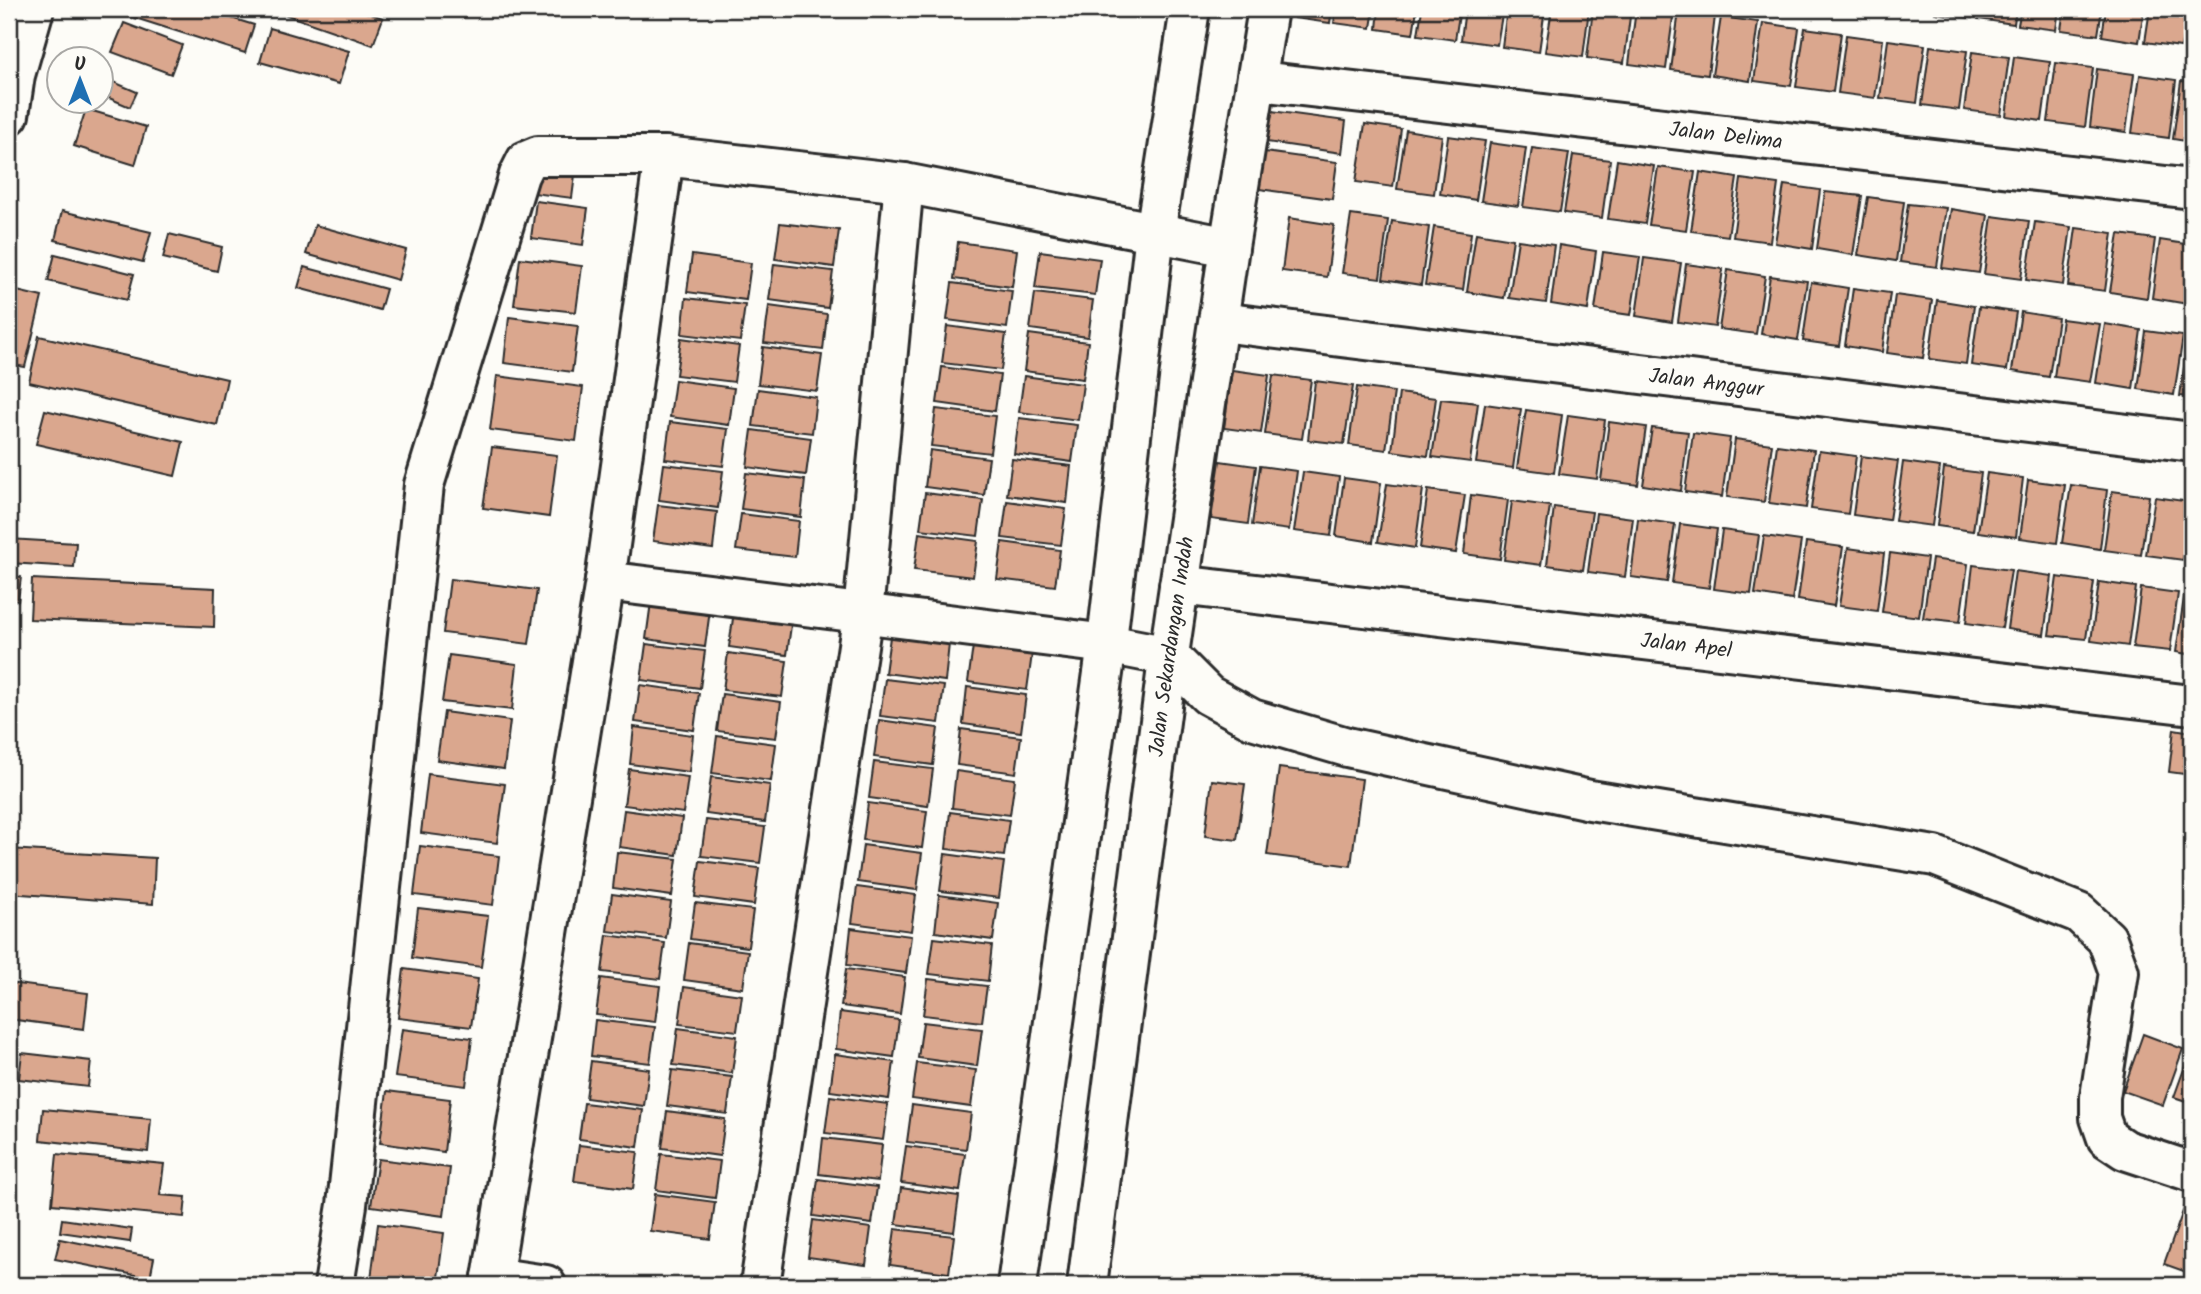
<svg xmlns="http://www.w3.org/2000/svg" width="2201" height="1294" font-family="Kalam,sans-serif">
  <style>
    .building { fill: #daa78e; stroke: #2b2b2b; stroke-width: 2 }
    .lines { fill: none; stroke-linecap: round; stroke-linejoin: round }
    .street-casing { stroke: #2b2b2b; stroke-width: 44 }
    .street { stroke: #fdfcf7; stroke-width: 38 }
    .labels { text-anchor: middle; stroke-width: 5; stroke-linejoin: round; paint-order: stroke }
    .street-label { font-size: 21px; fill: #2b2b2b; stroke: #fdfcf7 }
  </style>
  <rect width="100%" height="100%" fill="#fdfcf7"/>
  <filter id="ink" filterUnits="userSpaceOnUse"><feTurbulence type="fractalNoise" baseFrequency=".0143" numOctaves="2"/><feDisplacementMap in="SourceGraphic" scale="14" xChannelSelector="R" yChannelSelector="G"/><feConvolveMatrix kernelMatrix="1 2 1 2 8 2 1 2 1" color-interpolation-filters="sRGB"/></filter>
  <g filter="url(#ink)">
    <!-- building -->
    <g class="building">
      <path d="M107,9H202L254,25L245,53Z"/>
      <path d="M276,9H357L383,18L373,45L275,11Z"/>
      <path d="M1295,9H1332L1330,23L1294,18Z"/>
      <path d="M1336,9H1374L1371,28L1334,23Z"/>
      <path d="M1379,9H1417L1413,34L1377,29Z"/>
      <path d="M1422,9H1460L1455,40L1418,35Z"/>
      <path d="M1465,9H1503L1497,45L1461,40Z"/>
      <path d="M1507,9H1545L1539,52L1502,47Z"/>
      <path d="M1552,9H1589L1583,57L1545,52Z"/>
      <path d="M1593,9H1631L1624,63L1587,58Z"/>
      <path d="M1636,9L1674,10L1666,69L1629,64Z"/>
      <path d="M1936,9H1973L1972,18L1935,13Z"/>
      <path d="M1979,9H2016L2014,24L1978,19Z"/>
      <path d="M2021,9H2059L2056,30L2018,25Z"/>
      <path d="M2064,9H2102L2098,35L2061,30Z"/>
      <path d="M2106,9H2144L2139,42L2102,36Z"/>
      <path d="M2150,9H2187L2181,47L2145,42Z"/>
      <path d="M2192,9V49L2186,48Z"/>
      <path d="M1679,11L1715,16L1708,75L1671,70Z"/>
      <path d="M1721,17L1758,22L1750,81L1712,75Z"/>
      <path d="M124,23L182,45L171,74L112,52Z"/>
      <path d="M1763,23L1799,28L1791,86L1754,81Z"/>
      <path d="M270,28L349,51L339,84L260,62Z"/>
      <path d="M1805,28L1841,33L1833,92L1796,87Z"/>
      <path d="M1846,35L1883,40L1875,98L1838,93Z"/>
      <path d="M1888,40L1925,45L1917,103L1880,98Z"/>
      <path d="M1930,46L1967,51L1959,110L1922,105Z"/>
      <path d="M1972,52L2009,57L2001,115L1964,110Z"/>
      <path d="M2014,57L2050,62L2042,121L2006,116Z"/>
      <path d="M2056,63L2093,68L2085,127L2048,122Z"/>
      <path d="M2097,69L2134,74L2126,132L2090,127Z"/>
      <path d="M2140,75L2176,80L2169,138L2132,133Z"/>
      <path d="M102,77L137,92L130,107L102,95Z"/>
      <path d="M2181,81L2192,82V142L2173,139Z"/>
      <path d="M86,109L146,127L135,165L74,146Z"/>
      <path d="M1264,110L1346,121L1342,153L1260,141Z"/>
      <path d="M1365,124L1401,129L1393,187L1356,182Z"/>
      <path d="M1406,130L1442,136L1434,194L1397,189Z"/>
      <path d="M1448,136L1485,141L1476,200L1440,194Z"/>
      <path d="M1490,143L1526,148L1518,206L1481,201Z"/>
      <path d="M1532,148L1569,153L1560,212L1523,207Z"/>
      <path d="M1265,152L1337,162L1332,199L1259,189Z"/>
      <path d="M1573,155L1610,160L1602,218L1564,213Z"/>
      <path d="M1617,160L1654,166L1645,224L1608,219Z"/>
      <path d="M1658,167L1695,172L1686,230L1649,225Z"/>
      <path d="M537,170L575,175L572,198L533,193Z"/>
      <path d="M1700,172L1737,178L1728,236L1691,231Z"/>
      <path d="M1741,179L1778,184L1770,242L1733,237Z"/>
      <path d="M1784,185L1820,190L1812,249L1775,243Z"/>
      <path d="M1825,192L1862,196L1853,255L1817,249Z"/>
      <path d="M1868,197L1904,202L1896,261L1858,255Z"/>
      <path d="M536,201L588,208L583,245L531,238Z"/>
      <path d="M1908,204L1946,208L1937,267L1900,262Z"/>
      <path d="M1951,209L1988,215L1979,273L1942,268Z"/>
      <path d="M62,211L151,232L143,262L55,240Z"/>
      <path d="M1351,215L1388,220L1380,278L1342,273Z"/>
      <path d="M1992,216L2029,221L2021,279L1984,274Z"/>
      <path d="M1289,218L1334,225L1327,277L1282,271Z"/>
      <path d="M1392,221L1429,227L1421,285L1383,279Z"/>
      <path d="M2035,222L2071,227L2063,285L2026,280Z"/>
      <path d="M780,223L839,230L834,267L775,259Z"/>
      <path d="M315,225L406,250L398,280L306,254Z"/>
      <path d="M1434,227L1471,233L1463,290L1425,285Z"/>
      <path d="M2076,228L2113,233L2105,291L2068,286Z"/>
      <path d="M1476,233L1513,239L1504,298L1467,292Z"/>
      <path d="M169,234L222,247L217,271L163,258Z"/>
      <path d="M2119,234L2155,239L2147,298L2110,292Z"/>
      <path d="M1518,240L1554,245L1546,303L1509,298Z"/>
      <path d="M2160,240L2192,245L2188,304L2152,298Z"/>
      <path d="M958,242L1017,250L1012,287L954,279Z"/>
      <path d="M1559,245L1596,251L1588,310L1551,304Z"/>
      <path d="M1040,251L1100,259L1095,295L1035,288Z"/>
      <path d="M1603,252L1640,257L1631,315L1595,310Z"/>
      <path d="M55,254L134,274L127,300L48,281Z"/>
      <path d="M692,255L751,263L746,300L687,292Z"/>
      <path d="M520,258L582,266L576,312L514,305Z"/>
      <path d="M1644,258L1681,263L1672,322L1636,316Z"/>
      <path d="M774,264L833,271L828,308L769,300Z"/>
      <path d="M1686,264L1723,269L1715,327L1678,322Z"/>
      <path d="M304,267L386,289L380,310L298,288Z"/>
      <path d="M1728,270L1765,276L1756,334L1719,329Z"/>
      <path d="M1770,276L1807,281L1798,340L1761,334Z"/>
      <path d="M1811,282L1848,288L1839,346L1803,341Z"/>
      <path d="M952,283L1012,291L1007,328L947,320Z"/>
      <path d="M1853,288L1890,293L1882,352L1845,346Z"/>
      <path d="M9,289L42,297L25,367L9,364Z"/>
      <path d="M1035,293L1093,300L1088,337L1030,329Z"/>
      <path d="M1895,295L1932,300L1923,358L1887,353Z"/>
      <path d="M686,298L745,305L740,341L682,334Z"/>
      <path d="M1937,300L1974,306L1966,364L1929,359Z"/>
      <path d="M769,306L827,314L823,350L764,343Z"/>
      <path d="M1979,307L2016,312L2007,370L1971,365Z"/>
      <path d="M2021,312L2058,318L2049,377L2012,371Z"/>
      <path d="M509,317L578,326L572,372L504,363Z"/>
      <path d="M2062,319L2100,324L2090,382L2054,377Z"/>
      <path d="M2105,324L2141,330L2133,389L2096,383Z"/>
      <path d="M947,326L1006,334L1001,370L942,363Z"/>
      <path d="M2146,331L2183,336L2174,395L2138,389Z"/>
      <path d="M1029,334L1088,342L1083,379L1024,371Z"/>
      <path d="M39,336L227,379L217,425L29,382Z"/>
      <path d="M2188,337L2192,338V397L2180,396Z"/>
      <path d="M681,338L739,346L734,382L676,375Z"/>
      <path d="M763,347L822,355L817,391L758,384Z"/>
      <path d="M942,367L1000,375L995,411L937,403Z"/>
      <path d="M1232,370L1269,375L1261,433L1224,428Z"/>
      <path d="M1273,375L1311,380L1302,439L1265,434Z"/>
      <path d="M497,376L583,387L576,441L490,430Z"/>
      <path d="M1024,376L1083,384L1078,420L1019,412Z"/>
      <path d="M675,380L734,388L729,425L670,417Z"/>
      <path d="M1315,381L1353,386L1344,444L1308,440Z"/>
      <path d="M1357,387L1394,392L1386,450L1349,445Z"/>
      <path d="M758,389L816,397L812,433L753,426Z"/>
      <path d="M1399,393L1436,398L1428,456L1392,451Z"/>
      <path d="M1441,399L1478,403L1470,462L1432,457Z"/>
      <path d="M1485,404L1521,409L1513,468L1476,463Z"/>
      <path d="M936,409L995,416L990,453L931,446Z"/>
      <path d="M45,410L183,442L175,476L36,444Z"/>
      <path d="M1526,410L1562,415L1554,473L1517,468Z"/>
      <path d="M1568,415L1605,420L1597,479L1559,474Z"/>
      <path d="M1019,418L1077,425L1072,462L1014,454Z"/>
      <path d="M670,422L728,429L723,466L665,459Z"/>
      <path d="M1609,422L1646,427L1638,485L1601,480Z"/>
      <path d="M1652,428L1688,432L1681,491L1643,485Z"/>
      <path d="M752,430L811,438L806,475L747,467Z"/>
      <path d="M1693,433L1730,438L1722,497L1685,492Z"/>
      <path d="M1735,439L1772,444L1764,502L1727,497Z"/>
      <path d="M1777,445L1814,450L1806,508L1769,503Z"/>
      <path d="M492,447L557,455L549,517L483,508Z"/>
      <path d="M930,450L989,458L984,495L925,487Z"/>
      <path d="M1819,451L1856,456L1848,514L1811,509Z"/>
      <path d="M1861,456L1898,461L1889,520L1853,515Z"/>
      <path d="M1012,459L1071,466L1067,503L1007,495Z"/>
      <path d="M1220,461L1256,466L1248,524L1211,519Z"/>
      <path d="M1903,462L1940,467L1932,526L1895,521Z"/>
      <path d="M664,464L723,471L718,508L659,500Z"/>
      <path d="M1260,466L1297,471L1289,530L1252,525Z"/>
      <path d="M1944,468L1981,473L1973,531L1937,526Z"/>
      <path d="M1303,472L1339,477L1331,536L1294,531Z"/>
      <path d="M746,473L805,480L801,517L741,509Z"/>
      <path d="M1987,473L2023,478L2016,537L1978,532Z"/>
      <path d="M1344,478L1381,483L1373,542L1336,536Z"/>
      <path d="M2028,480L2065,485L2057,543L2020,538Z"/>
      <path d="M1387,484L1423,489L1415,548L1378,542Z"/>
      <path d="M2071,485L2107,490L2100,549L2062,543Z"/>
      <path d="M1428,490L1465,495L1456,553L1420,548Z"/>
      <path d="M2112,491L2149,496L2141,555L2104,550Z"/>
      <path d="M925,493L983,500L978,536L920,529Z"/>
      <path d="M1471,495L1508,500L1500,559L1464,554Z"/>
      <path d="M2155,497L2191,502L2183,560L2146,555Z"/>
      <path d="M1007,501L1066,509L1061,545L1002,538Z"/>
      <path d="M1512,501L1550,506L1541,565L1504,560Z"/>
      <path d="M658,505L717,512L713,549L653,541Z"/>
      <path d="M1554,507L1592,512L1583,570L1547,565Z"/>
      <path d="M1596,513L1633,518L1625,577L1588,572Z"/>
      <path d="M741,514L799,521L795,557L736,550Z"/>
      <path d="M1638,519L1675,524L1667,582L1631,577Z"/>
      <path d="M1680,524L1717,529L1709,588L1672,583Z"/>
      <path d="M1722,530L1759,535L1751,594L1714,589Z"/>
      <path d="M919,533L978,541L973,577L914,570Z"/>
      <path d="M1764,536L1801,541L1792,600L1755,594Z"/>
      <path d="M9,539L76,543L74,567L9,563Z"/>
      <path d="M1002,542L1060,550L1055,586L997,579Z"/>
      <path d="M1806,542L1843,547L1834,606L1798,600Z"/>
      <path d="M1848,548L1884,553L1877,611L1839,606Z"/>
      <path d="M1890,553L1927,558L1919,617L1882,612Z"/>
      <path d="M1932,559L1968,564L1960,622L1923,618Z"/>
      <path d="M1973,565L2011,570L2002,628L1966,623Z"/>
      <path d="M2015,571L2052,576L2044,635L2007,629Z"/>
      <path d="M9,575L21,577L18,601L9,599Z"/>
      <path d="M2057,577L2094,582L2086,639L2049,635Z"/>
      <path d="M32,579L215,588L214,627L30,619Z"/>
      <path d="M450,579L537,590L529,644L443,633Z"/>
      <path d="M2099,582L2136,587L2128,646L2091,641Z"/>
      <path d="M2186,584L2192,585V655L2176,652Z"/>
      <path d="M2141,588L2178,593L2170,651L2133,647Z"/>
      <path d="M651,602L710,610L705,647L646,639Z"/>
      <path d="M734,611L792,618L787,655L729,647Z"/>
      <path d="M890,637L949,644L945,681L885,673Z"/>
      <path d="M646,644L705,651L700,688L641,680Z"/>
      <path d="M973,646L1032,654L1027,690L968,682Z"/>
      <path d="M728,653L787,661L782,697L723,690Z"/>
      <path d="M449,655L517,664L512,710L442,702Z"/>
      <path d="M885,679L944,686L939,723L880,716Z"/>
      <path d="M640,685L699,693L694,730L635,722Z"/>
      <path d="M967,687L1026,695L1021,732L963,724Z"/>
      <path d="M722,694L781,702L776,738L717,731Z"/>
      <path d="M444,712L510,721L504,769L437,760Z"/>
      <path d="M879,720L938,728L933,765L874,757Z"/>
      <path d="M634,727L693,735L689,772L630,764Z"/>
      <path d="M961,729L1021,737L1016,773L957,765Z"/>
      <path d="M2174,729L2192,732V775L2169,772Z"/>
      <path d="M717,736L776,744L771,781L712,773Z"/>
      <path d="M874,762L933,769L928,806L869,798Z"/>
      <path d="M1279,768L1362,779L1351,866L1267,855Z"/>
      <path d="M629,769L688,777L683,813L624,805Z"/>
      <path d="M956,771L1015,779L1010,815L952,808Z"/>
      <path d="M428,774L505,784L497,843L421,833Z"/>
      <path d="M711,777L770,785L765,822L706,814Z"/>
      <path d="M1212,780L1245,784L1237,840L1205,836Z"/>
      <path d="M868,803L927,811L922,848L863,840Z"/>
      <path d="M624,810L682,818L677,855L619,847Z"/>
      <path d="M950,812L1009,820L1004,856L946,849Z"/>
      <path d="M706,820L765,827L760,863L701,856Z"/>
      <path d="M863,845L922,853L917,890L858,882Z"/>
      <path d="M420,846L499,856L493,905L414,895Z"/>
      <path d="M9,849L155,858L153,904L9,893Z"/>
      <path d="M617,852L677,859L672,896L613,888Z"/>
      <path d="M945,854L1004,862L999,898L940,891Z"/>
      <path d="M700,861L759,868L754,905L695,897Z"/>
      <path d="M857,887L916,895L911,931L852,923Z"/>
      <path d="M612,894L671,902L666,938L607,931Z"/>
      <path d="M939,895L998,903L993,940L935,932Z"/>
      <path d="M695,903L753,910L748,947L690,939Z"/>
      <path d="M418,908L488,916L481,967L412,958Z"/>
      <path d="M851,928L911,936L906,973L847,965Z"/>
      <path d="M607,935L665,943L660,979L602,972Z"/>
      <path d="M934,938L992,945L988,981L929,974Z"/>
      <path d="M689,943L748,951L743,988L684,980Z"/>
      <path d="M404,969L478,979L471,1027L398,1018Z"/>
      <path d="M846,969L905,977L900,1014L841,1006Z"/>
      <path d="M601,978L660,986L655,1022L596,1015Z"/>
      <path d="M928,979L987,986L982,1022L923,1015Z"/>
      <path d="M9,983L88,993L84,1029L9,1019Z"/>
      <path d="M684,987L742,995L737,1031L679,1024Z"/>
      <path d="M840,1012L899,1020L894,1057L836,1049Z"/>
      <path d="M595,1020L655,1027L650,1063L591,1056Z"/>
      <path d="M923,1022L982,1029L977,1066L918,1058Z"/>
      <path d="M678,1028L737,1036L732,1073L673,1065Z"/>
      <path d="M402,1029L472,1038L466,1086L395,1077Z"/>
      <path d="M2143,1034L2183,1049L2163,1105L2123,1091Z"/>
      <path d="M22,1053L91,1061L88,1087L19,1079Z"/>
      <path d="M835,1054L894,1062L889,1099L830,1091Z"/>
      <path d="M2188,1058L2192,1059V1103L2174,1097Z"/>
      <path d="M591,1061L649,1069L644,1106L586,1098Z"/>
      <path d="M917,1063L976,1070L971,1107L912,1099Z"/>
      <path d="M672,1070L732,1077L727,1114L667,1106Z"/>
      <path d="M387,1091L450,1099L444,1152L380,1143Z"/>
      <path d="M830,1096L888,1104L883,1140L825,1133Z"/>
      <path d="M584,1103L643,1110L638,1147L579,1139Z"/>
      <path d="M912,1105L971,1113L966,1149L907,1142Z"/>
      <path d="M43,1109L151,1119L148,1152L40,1140Z"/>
      <path d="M667,1111L725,1119L720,1156L662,1148Z"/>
      <path d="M823,1138L882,1145L878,1181L819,1174Z"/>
      <path d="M579,1145L638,1152L633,1189L574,1181Z"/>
      <path d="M906,1146L965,1154L960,1191L901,1183Z"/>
      <path d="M57,1154L164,1164L160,1195L186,1197L184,1217L52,1204Z"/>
      <path d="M661,1154L720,1161L715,1198L656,1190Z"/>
      <path d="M378,1159L450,1168L444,1216L371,1206Z"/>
      <path d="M818,1179L877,1187L872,1224L813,1216Z"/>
      <path d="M2192,1186V1274L2164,1264Z"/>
      <path d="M901,1188L959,1196L954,1232L896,1224Z"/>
      <path d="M655,1194L715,1202L710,1239L650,1231Z"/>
      <path d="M62,1219L132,1229L130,1242L60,1232Z"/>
      <path d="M813,1220L871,1228L866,1265L808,1257Z"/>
      <path d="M378,1224L444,1233L437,1285L371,1279Z"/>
      <path d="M895,1229L954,1236L949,1273L890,1265Z"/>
      <path d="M60,1239L154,1258L150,1278L55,1259Z"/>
    </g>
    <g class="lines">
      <!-- street casing -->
      <g class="street-casing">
        <g id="street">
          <path id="s1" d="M1258,81L2192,189"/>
          <path d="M9,115L15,75L34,9"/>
          <path id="s2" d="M1220,322L2192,442"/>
          <path d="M605,581L1107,644L1169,656L1208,695L1252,719L1347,747L1590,800L1935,856L2079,913L2107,939L2119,972L2100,1097V1118L2107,1138L2125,1150L2192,1172"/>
          <path id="s3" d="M1179,585L2192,705"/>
          <path d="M492,1277L546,1285"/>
          <path d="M334,1285L347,1205L424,485L519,175L526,161L538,156H664"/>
          <path d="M491,1285L605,581L664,156L904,183L1229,247"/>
          <path d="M760,1285L863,613L904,183"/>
          <path d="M1017,1285L1104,666L1155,233L1190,9"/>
          <path id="s4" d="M1087,1285L1166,675L1229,247L1268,9"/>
        </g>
      </g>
      <!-- street -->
      <use href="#street" class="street"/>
    </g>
  </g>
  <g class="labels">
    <!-- street labels -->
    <g class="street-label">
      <text dy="7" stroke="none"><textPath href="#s1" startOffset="471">Jalan Delima</textPath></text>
      <text dy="7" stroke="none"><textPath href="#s2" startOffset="490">Jalan Anggur</textPath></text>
      <text dy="7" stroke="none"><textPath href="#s3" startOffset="511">Jalan Apel</textPath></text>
      <text dy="7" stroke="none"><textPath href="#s4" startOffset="644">Jalan Sekardangan Indah</textPath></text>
    </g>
  </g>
  <!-- margin -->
  <rect width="2201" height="1294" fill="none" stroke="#fdfcf7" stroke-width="35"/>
  <rect x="18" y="18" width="2166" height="1259" fill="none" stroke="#2b2b2b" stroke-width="2.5" filter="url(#ink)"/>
  <!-- north arrow -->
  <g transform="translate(80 80)"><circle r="33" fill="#fdfcf7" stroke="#a9a8a5" stroke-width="2"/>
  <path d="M0-5L12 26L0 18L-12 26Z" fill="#1f6fb2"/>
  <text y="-10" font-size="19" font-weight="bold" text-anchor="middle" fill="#2b2b2b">U</text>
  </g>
</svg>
